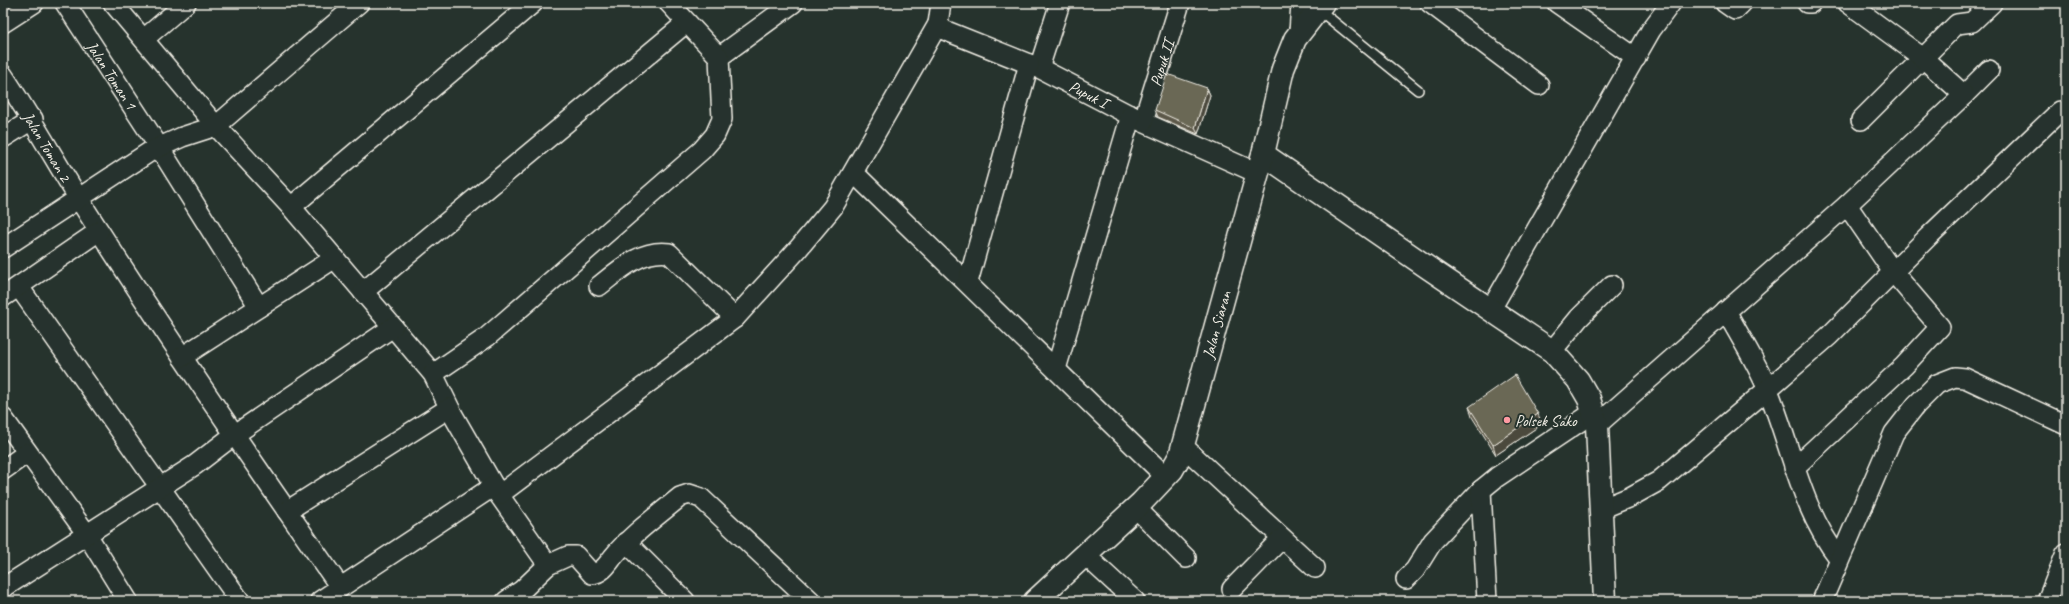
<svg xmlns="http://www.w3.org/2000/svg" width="2069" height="604" font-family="Caveat,sans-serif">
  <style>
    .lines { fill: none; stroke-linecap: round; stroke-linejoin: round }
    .service-casing { stroke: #f4f1e8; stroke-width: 12 }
    .minor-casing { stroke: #f4f1e8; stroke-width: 22 }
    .tertiary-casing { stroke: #f4f1e8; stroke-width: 25 }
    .service { stroke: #26332d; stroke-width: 9 }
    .minor { stroke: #26332d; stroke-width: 19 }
    .tertiary { stroke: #26332d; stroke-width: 22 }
    .wall { fill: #5c5949; stroke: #f4f1e8 }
    .shaded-wall { fill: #4b493c; stroke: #f4f1e8 }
    .building { fill: #6b6855; stroke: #f4f1e8 }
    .poi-dot { fill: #ff9aa2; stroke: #26332d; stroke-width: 1.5 }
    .labels { text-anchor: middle; stroke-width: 4; stroke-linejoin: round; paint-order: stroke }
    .street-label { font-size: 16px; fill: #f4f1e8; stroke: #26332d }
    .poi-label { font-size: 16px; fill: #f4f1e8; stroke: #26332d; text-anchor: start }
  </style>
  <rect width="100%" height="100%" fill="#26332d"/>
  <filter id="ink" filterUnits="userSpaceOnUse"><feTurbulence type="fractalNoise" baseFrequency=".025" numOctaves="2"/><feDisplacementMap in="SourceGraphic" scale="8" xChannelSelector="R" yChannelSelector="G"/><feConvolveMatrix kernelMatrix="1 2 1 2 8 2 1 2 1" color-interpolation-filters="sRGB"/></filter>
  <g filter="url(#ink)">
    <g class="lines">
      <!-- service casing -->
      <g class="service-casing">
        <path id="service" d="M1318,9L1418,90"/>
      </g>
      <!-- minor casing -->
      <g class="minor-casing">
        <g id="minor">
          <path id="s1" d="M65,3L159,147L259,307"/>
          <path d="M113,3L216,126L291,207L433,374L453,415L499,495L548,565L522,590L506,601"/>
          <path id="s2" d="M941,3L938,24L944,30L1039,68L1143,122L1257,173"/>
          <path d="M1430,3L1539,85"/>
          <path d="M1557,3L1636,58"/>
          <path d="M1725,3L1735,10L1742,3"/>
          <path d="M1807,3H1811"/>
          <path d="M3,23L34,3"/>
          <path d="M1299,33L1301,3"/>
          <path d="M144,39L186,3"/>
          <path d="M719,57L793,3"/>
          <path d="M1039,68L1060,3"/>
          <path id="s3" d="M3,75C37,126 66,181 100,232C177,352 258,470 340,587"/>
          <path d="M1964,95L1989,70"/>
          <path d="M1861,120L1957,24L1972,22L1992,3"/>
          <path id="s4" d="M1143,122L1180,3"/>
          <path d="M3,138L33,119"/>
          <path d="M854,173L1166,477"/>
          <path d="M291,207L533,3"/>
          <path d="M3,248L151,151L182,137L216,126L359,3"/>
          <path d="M968,282L1029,64"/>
          <path d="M599,286C619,270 641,249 669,253L735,318"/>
          <path d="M19,287L240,601"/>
          <path d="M363,292L686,23"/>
          <path d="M3,297L99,231"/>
          <path d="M1491,309L1651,30L1671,3"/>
          <path d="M1726,311C1740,337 1757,363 1768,390C1791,446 1801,510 1839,558"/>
          <path d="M1552,351L1579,318L1612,285"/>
          <path d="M182,357L335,258"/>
          <path d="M1056,369L1131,115"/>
          <path d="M433,374L487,337L702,150L715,135L722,119L719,57L669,3"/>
          <path d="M3,418L86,533L128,601"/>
          <path d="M1597,425L1847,205L1964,95L1923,58L1848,3"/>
          <path d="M1183,446L1315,568"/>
          <path d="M1794,468L1904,366L1940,327L1893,272L1847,205"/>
          <path d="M3,470L27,453"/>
          <path d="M499,495L735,318L798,249L833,207L938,24"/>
          <path d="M1136,508L1186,558"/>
          <path d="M1601,509L1630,497L1659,481L1768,389L1829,336L1929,236L2060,111"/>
          <path d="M287,511L449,408"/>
          <path d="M626,542L685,601"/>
          <path d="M1085,555L1135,601"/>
          <path d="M548,565L568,556H576L592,574C602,573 607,565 613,557C632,534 657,516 680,497L689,494L701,498L811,601"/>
          <path d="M1406,579L1415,570L1433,541L1481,490"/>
          <path d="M3,588L195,465L234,435L393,327"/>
          <path d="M1232,589L1282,538"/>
          <path d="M320,601L494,486"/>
          <path d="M1487,601L1481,490L1497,477L1594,412"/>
          <path d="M1822,601L1894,433L1916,405L1937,384L1955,377L1965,378L2066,425"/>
          <path d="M2047,601L2066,553"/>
        </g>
      </g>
      <!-- tertiary casing -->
      <g class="tertiary-casing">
        <g id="tertiary">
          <path d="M1263,154L1430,269L1552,351L1578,380L1589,399L1597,425L1605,601"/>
          <path id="s5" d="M1035,601L1141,503L1172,470L1180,456L1263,154L1283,69L1295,39L1323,3"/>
        </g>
      </g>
      <!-- service -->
      <use href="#service" class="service"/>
      <!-- minor -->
      <use href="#minor" class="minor"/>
      <!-- tertiary -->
      <use href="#tertiary" class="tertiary"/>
    </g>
    <!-- wall -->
    <g class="wall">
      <path d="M1207,88L1210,95L1198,134L1158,117L1155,110Z"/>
      <path d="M1469,407L1542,424L1496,455L1472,417Z"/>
    </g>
    <!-- shaded-wall -->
    <g class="shaded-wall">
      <path d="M1207,88L1210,95L1198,134L1195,128Z"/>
      <path d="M1538,414L1542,424L1496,455L1493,445Z"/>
    </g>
    <!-- building -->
    <g class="building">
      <path d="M1167,74L1207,88L1195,128L1155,110Z"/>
      <path d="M1515,375L1538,414L1493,445L1469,407Z"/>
    </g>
  </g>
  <!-- markers -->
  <circle class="poi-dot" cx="1507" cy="420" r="4"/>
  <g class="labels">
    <!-- street labels -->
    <g class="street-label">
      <text dy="6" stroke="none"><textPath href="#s4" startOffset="62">Pupuk II</textPath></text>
      <text dy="6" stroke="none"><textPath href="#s1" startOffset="86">Jalan Toman 1</textPath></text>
      <text dy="6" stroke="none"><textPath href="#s2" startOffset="188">Pupuk I</textPath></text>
      <text dy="6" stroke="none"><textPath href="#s3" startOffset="84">Jalan Toman 2</textPath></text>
      <text dy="6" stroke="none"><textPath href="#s5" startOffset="342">Jalan Siaran</textPath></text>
    </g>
    <!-- poi labels -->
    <g class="poi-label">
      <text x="1515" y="426">Polsek Sako</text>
    </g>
  </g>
  <!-- margin -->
  <rect width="2069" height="604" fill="none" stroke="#26332d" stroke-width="16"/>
  <rect x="8" y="8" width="2053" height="588" fill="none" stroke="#f4f1e8" stroke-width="1.5" filter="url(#ink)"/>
</svg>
